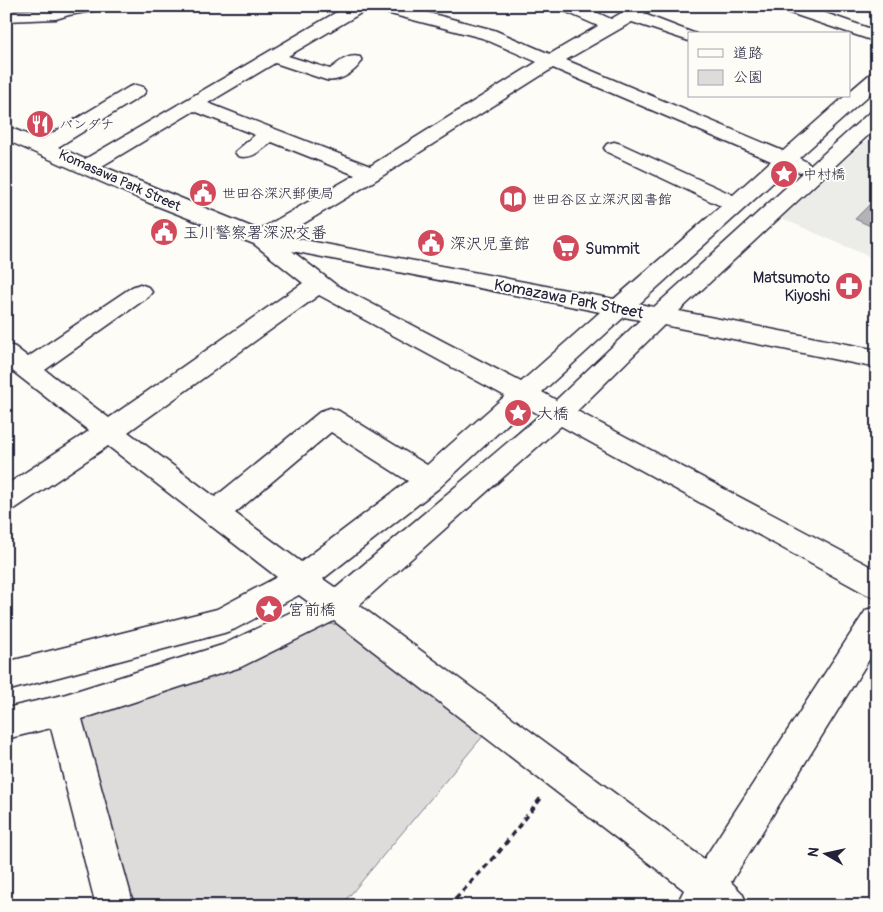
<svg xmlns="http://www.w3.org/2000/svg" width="883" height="912" font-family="Pangolin,'Klee One',sans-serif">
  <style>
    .built { fill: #ecece9 }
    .green { fill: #dddcdb; stroke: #807f8b }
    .water { fill: #b2b2b7; stroke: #787885 }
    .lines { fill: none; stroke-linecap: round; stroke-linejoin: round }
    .minor-casing { stroke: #22223b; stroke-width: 3 }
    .path { stroke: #22223b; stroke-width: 4; stroke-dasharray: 6 4.5; stroke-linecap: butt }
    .minor { fill: #fdfcf7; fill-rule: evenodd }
    .labels { text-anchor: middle; stroke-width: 4; stroke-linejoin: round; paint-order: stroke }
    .far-poi-label { font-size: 14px; fill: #22223b; stroke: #fdfcf7; text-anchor: start }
    .far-street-label { font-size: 14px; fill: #22223b; stroke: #fdfcf7 }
    .poi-label { font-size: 16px; fill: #22223b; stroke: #fdfcf7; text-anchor: start }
    .street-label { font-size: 16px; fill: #22223b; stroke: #fdfcf7 }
  </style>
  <rect width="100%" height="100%" fill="#fdfcf7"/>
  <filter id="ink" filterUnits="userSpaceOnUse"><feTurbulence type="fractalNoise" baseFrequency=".02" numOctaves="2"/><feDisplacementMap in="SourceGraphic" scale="10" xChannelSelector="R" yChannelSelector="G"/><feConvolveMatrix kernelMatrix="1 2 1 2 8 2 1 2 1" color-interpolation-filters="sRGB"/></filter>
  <g filter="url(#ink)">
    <!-- built -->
    <path class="built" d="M877,131V260L781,218Z"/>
    <!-- green -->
    <path class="green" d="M338,624L488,730L341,906H134L81,725L88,714L320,625Z"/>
    <!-- water -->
    <path class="water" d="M877,197V229L855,219Z"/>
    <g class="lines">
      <!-- minor casing -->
      <g class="minor-casing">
        <g id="minor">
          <path d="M59,6H101L98,10L69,15L56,19L6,21V11L53,9Z"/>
          <path d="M347,6H369L366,10L288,56L330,69C340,62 347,54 360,57L362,61C355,72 339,83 326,80L275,63L208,103L370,166L537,62L482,38L375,10L372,6H402L494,30L550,54L598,26L562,10L559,6H583L611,19L633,6H655L644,14L696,34H689V41L632,22L566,60L783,151L845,96H849V92L870,74L877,72V88L799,158L807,162L810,166L870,112L877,110V127L679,311L877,350V368L664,325L577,411L877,570V598L866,594L561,426L359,605L704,859L866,610L877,606V647L731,882L742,893L748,906H676L684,890L334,621L241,667L82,719L134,906H96L51,728L6,739V708L63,695L222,645L310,603L299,595L235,629L224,633L6,691V662L217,609L277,577L108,446L16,508L6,511V485L89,431L6,366V344L15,347L28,357L132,287L140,284L148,287L152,292L148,297L45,370L109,418L303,283L254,244L147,202L6,140V126L41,140L129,87L136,85L143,87L146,91L143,95L58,147L85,159ZM553,68L771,161L733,195L621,144L614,142L607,144L604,148L607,152L721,206L614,299L283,236L379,178ZM194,111L255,135L235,152L238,156C252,160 261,150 272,142L355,175L259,230L102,166ZM788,169L800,172L804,171L654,307L639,304ZM292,251L600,312L521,382L336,285ZM319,295L505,396L427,465L339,411L330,408L321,411L215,497L128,432ZM624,317L640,320L556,400L542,392ZM526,407L540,415L336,588L323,579L439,488ZM331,432L408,481L301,562L235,513Z"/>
          <path d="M778,6H805L877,31V42L781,10Z"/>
        </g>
      </g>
      <!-- path -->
      <path class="path" d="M455,899L498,853L541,798"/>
      <!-- minor -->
      <use href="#minor" class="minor"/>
    </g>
  </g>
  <!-- icons -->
  <defs>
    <g id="restaurant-disc" transform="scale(1.4375)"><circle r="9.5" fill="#d1495b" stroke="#fdfcf7"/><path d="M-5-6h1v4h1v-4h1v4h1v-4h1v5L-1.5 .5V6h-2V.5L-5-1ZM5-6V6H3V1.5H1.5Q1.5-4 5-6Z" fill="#fff"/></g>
    <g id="sight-disc" transform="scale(1.4375)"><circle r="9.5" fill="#d1495b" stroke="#fdfcf7"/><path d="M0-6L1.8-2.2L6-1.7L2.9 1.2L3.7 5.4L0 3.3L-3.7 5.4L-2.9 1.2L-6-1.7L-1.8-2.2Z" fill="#fff"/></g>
    <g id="civic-disc" transform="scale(1.4375)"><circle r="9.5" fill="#d1495b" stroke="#fdfcf7"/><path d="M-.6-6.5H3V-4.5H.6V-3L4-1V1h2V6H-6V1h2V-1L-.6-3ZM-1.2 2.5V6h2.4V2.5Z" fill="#fff"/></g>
    <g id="library-disc" transform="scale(1.4375)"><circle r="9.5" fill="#d1495b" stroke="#fdfcf7"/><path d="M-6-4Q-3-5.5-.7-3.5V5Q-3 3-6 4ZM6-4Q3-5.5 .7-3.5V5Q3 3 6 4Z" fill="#fff"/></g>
    <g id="supermarket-disc" transform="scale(1.4375)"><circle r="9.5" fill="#d1495b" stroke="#fdfcf7"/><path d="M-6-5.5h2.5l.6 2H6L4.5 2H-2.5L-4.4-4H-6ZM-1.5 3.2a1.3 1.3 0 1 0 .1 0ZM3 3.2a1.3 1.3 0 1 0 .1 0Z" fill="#fff"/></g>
    <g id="pharmacy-disc" transform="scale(1.4375)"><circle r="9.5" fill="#d1495b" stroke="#fdfcf7"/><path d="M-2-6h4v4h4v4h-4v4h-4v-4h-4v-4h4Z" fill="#fff"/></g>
  </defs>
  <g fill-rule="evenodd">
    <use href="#restaurant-disc" x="40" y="124"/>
    <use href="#sight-disc" x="784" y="174"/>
    <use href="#civic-disc" x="203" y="193"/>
    <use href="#library-disc" x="513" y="199"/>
    <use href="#civic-disc" x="164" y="232"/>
    <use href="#civic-disc" x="431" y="243"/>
    <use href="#supermarket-disc" x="566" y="248"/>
    <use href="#pharmacy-disc" x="849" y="286"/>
    <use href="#sight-disc" x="518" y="413"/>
    <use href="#sight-disc" x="269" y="609"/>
  </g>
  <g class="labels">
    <!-- far-poi labels -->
    <g class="far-poi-label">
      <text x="59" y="129">バンダナ</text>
      <text x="803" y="179">中村橋</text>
      <text x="222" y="198">世田谷深沢郵便局</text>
      <text x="532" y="204">世田谷区立深沢図書館</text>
    </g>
    <!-- far-street labels -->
    <g class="far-street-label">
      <text transform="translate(120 180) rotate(24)" y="5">Komasawa Park Street</text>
    </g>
    <!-- poi labels -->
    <g class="poi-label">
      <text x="183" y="238">玉川警察署深沢交番</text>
      <text x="450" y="249">深沢児童館</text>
      <text x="585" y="254">Summit</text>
      <text x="830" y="283" text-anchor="end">Matsumoto<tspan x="830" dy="18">Kiyoshi</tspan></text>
      <text x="537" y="419">大橋</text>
      <text x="288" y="615">宮前橋</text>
    </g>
    <!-- street labels -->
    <g class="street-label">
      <text transform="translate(569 298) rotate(11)" y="6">Komazawa Park Street</text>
    </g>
  </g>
  <!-- margin -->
  <rect width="883" height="912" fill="none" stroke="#fdfcf7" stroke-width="25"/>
  <rect x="12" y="12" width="858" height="887" fill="none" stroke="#22223b" stroke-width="2" filter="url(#ink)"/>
  <!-- legend -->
  <rect x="688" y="32" width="162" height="65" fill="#fdfcf7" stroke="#a5a5ac"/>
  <rect x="698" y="49" width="25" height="8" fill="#fdfcf7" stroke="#a5a5ac"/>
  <text x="733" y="58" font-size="15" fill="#22223b">道路</text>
  <rect x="698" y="70" width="25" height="15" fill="#dddcdb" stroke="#a5a5ac"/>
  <text x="733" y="82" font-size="15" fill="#22223b">公園</text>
  <!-- north arrow -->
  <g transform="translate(826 854) rotate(279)" stroke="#fdfcf7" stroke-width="4" paint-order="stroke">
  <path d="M0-4L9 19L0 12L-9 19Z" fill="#22223b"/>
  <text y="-8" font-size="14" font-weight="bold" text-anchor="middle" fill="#22223b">N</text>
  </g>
</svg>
